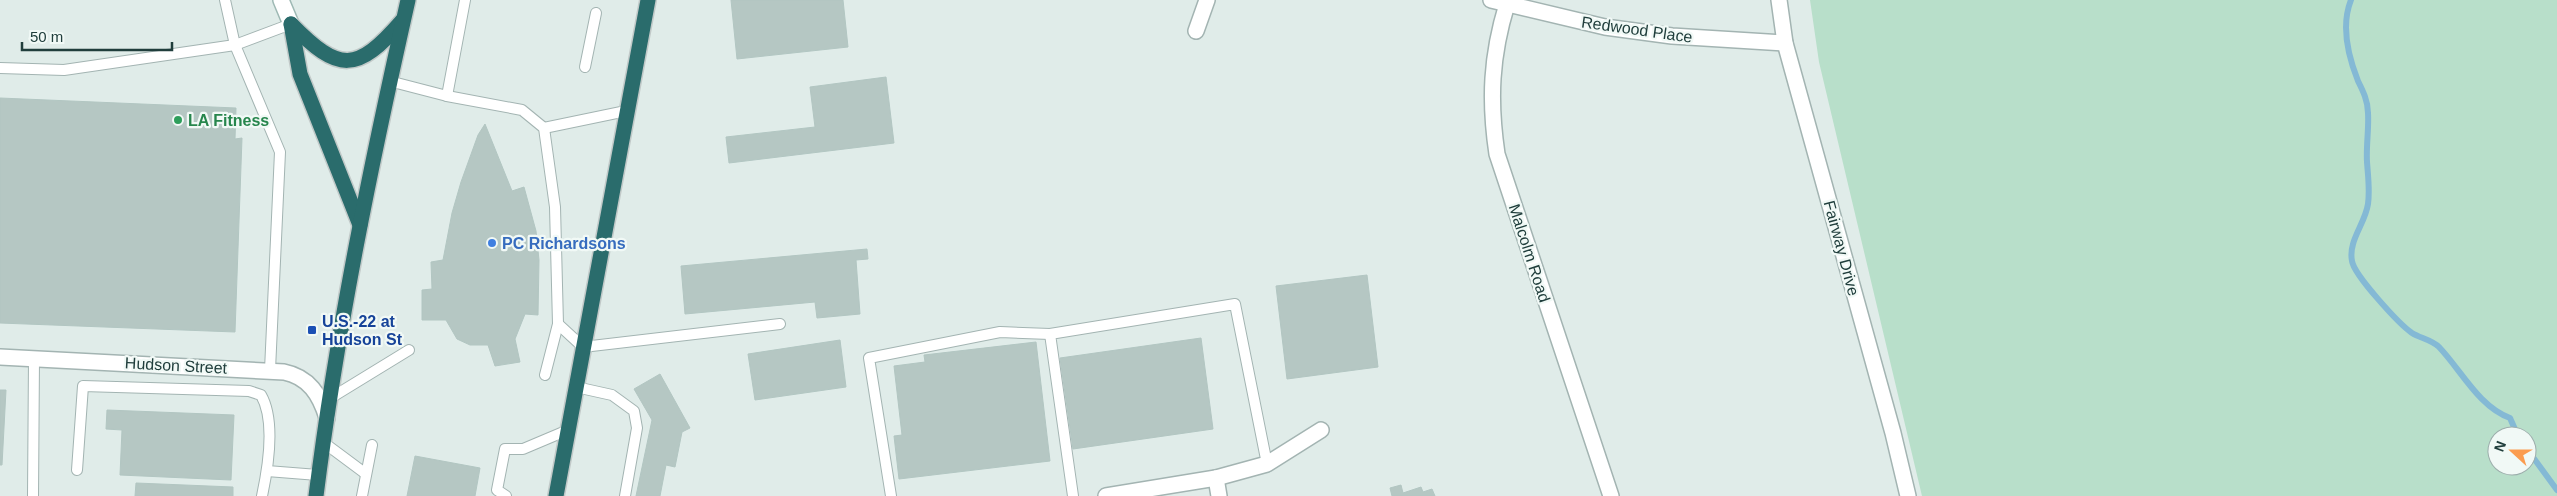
<svg xmlns="http://www.w3.org/2000/svg" width="2557" height="496" font-family="Helvetica,sans-serif">
  <style>
    .green { fill: #b8dfca; fill-rule: evenodd }
    .lines { fill: none; stroke-linecap: round; stroke-linejoin: round }
    .stream { stroke: #84b9d5; stroke-width: 6 }
    .building { fill: #b5c7c3; stroke: #b2c6c2 }
    .lane-casing { stroke: #a3b4b2; stroke-width: 12 }
    .street-casing { stroke: #a3b4b2; stroke-width: 18 }
    .secondary-casing { stroke: #9eb9b4; stroke-width: 18 }
    .highway-casing { stroke: #c1c9c8; stroke-width: 18 }
    .lane { stroke: #fff; stroke-width: 10 }
    .street { stroke: #fff; stroke-width: 15 }
    .secondary { stroke: #fff; stroke-width: 15 }
    .highway { stroke: #2a6c6c; stroke-width: 15 }
    .leisure-dot { fill: #2e9e5b; stroke: #f1f9f6; stroke-width: 2 }
    .shop-dot { fill: #3f7fe0; stroke: #f1f9f6; stroke-width: 2 }
    .transit-dot { fill: #1a4fb4; stroke: #f1f9f6; stroke-width: 2 }
    .labels { text-anchor: middle; stroke-width: 4.5; stroke-linejoin: round; paint-order: stroke }
    .street-label { font-size: 16px; fill: #203e3c; stroke: #f1f9f6 }
    .leisure-label { font-size: 16px; font-weight: bold; fill: #27864d; stroke: #f1f9f6; text-anchor: start }
    .shop-label { font-size: 16px; font-weight: bold; fill: #366cbe; stroke: #f1f9f6; text-anchor: start }
    .transit-label { font-size: 16px; font-weight: bold; fill: #164399; stroke: #f1f9f6; text-anchor: start }
  </style>
  <rect width="100%" height="100%" fill="#e0ece9"/>
  <!-- green -->
  <path class="green" d="M1810,0H2557V496H1922L1819,62ZM2497,436H2527V466H2497Z"/>
  <g class="lines">
    <!-- stream -->
    <g class="stream">
      <path d="M2351,0C2341,25 2348,56 2358,81C2363,91 2368,101 2368,113C2369,129 2366,146 2367,162C2368,176 2370,190 2368,204C2365,224 2348,241 2352,261C2354,275 2399,324 2412,333C2420,338 2432,340 2439,347C2461,370 2479,407 2510,418L2518,436"/>
      <path d="M2527,449L2557,490"/>
    </g>
  </g>
  <!-- building -->
  <g class="building">
    <path d="M731,0H843L848,47L737,59Z"/>
    <path d="M886,77L894,143L729,163L726,137L815,127L810,87Z"/>
    <path d="M0,98L236,108L235,139L242,138L235,332L0,323Z"/>
    <path d="M485,124L512,191L524,187L536,231L539,260L538,315L525,314L515,339L520,362L495,366L488,345H470L457,339L446,320H422V290L432,289L431,262L443,260L452,213L461,182L478,135Z"/>
    <path d="M867,249L868,259L856,260L860,314L817,318L815,302L685,314L681,266Z"/>
    <path d="M1367,275L1378,367L1287,379L1276,286Z"/>
    <path d="M1201,338L1213,429L1073,449L1060,358Z"/>
    <path d="M840,340L846,387L755,400L748,354Z"/>
    <path d="M1036,342L1050,461L899,479L894,436L902,435L894,366L925,362L924,355Z"/>
    <path d="M660,374L690,428L682,432L675,467L666,465L660,496H636L652,420L634,389Z"/>
    <path d="M0,390H6L2,465H0Z"/>
    <path d="M107,410L234,415L231,480L120,475L122,430L106,429Z"/>
    <path d="M415,456L480,468L475,496H407Z"/>
    <path d="M136,483L233,487V496H135Z"/>
    <path d="M1401,485L1403,493L1421,487L1423,492L1432,489L1435,496H1392L1390,488Z"/>
  </g>
  <g class="lines">
    <!-- lane casing -->
    <g class="lane-casing">
      <g id="lane">
        <path d="M225,0L235,45L280,152L270,370"/>
        <path d="M585,67L596,13"/>
        <path d="M0,68L64,70L235,45L291,24"/>
        <path d="M389,81L447,96L522,110L544,128L555,207L558,324L545,375"/>
        <path d="M447,96L465,0"/>
        <path d="M544,128L626,111"/>
        <path d="M558,324L583,347L780,324"/>
        <path d="M576,387L612,395L634,411L637,428L625,496"/>
        <path d="M329,399L409,350"/>
        <path d="M323,442L366,474"/>
        <path d="M77,470L83,386L249,391L261,395C276,421 268,468 262,496"/>
        <path d="M267,471L318,475"/>
        <path d="M33,496L34,358"/>
        <path d="M362,496L372,445"/>
        <path d="M506,496L497,490L505,449H523L568,430"/>
        <path d="M891,496L869,358L1000,332L1050,334"/>
        <path d="M1073,496L1050,334L1235,304L1267,464"/>
      </g>
    </g>
    <!-- street casing -->
    <g class="street-casing">
      <g id="street">
        <path d="M1491,0L1605,27L1672,36L1785,43"/>
        <path d="M1779,0L1785,43L1893,433L1908,496"/>
        <path d="M1507,4C1491,56 1489,100 1497,154L1611,496"/>
        <path d="M1196,31L1207,0"/>
        <path d="M0,357L284,372C309,377 320,395 327,418"/>
        <path d="M1216,478L1219,496"/>
        <path d="M1106,496L1216,478L1267,464L1321,430"/>
      </g>
    </g>
    <!-- secondary casing -->
    <g class="secondary-casing">
      <path id="secondary" d="M281,0L291,24"/>
    </g>
    <!-- highway casing -->
    <g class="highway-casing">
      <g id="highway">
        <path d="M291,24L300,74L360,225"/>
        <path d="M291,24C339,73 357,73 402,21"/>
        <path d="M316,496C337,329 371,164 408,0"/>
        <path d="M556,496L648,0"/>
      </g>
    </g>
    <!-- lane -->
    <use href="#lane" class="lane"/>
    <!-- street -->
    <use href="#street" class="street"/>
    <!-- secondary -->
    <use href="#secondary" class="secondary"/>
    <!-- highway -->
    <use href="#highway" class="highway"/>
  </g>
  <!-- markers -->
  <circle class="leisure-dot" cx="178" cy="120" r="5"/>
  <circle class="shop-dot" cx="492" cy="243" r="5"/>
  <rect class="transit-dot" x="307" y="325" width="10" height="10" rx="2.5"/>
  <g class="labels">
    <!-- street labels -->
    <g class="street-label">
      <text transform="translate(1637 29) rotate(8)" y="6">Redwood Place</text>
      <text transform="translate(1842 248) rotate(75)" y="6">Fairway Drive</text>
      <text transform="translate(1530 253) rotate(72)" y="6">Malcolm Road</text>
      <text transform="translate(176 365) rotate(3)" y="6">Hudson Street</text>
    </g>
    <!-- leisure labels -->
    <g class="leisure-label">
      <text x="188" y="126">LA Fitness</text>
    </g>
    <!-- shop labels -->
    <g class="shop-label">
      <text x="502" y="249">PC Richardsons</text>
    </g>
    <!-- transit labels -->
    <g class="transit-label">
      <text x="322" y="327">U.S.-22 at<tspan x="322" dy="18">Hudson St</tspan></text>
    </g>
  </g>
  <!-- north arrow -->
  <g transform="translate(2512 451) rotate(291)"><circle r="24" fill="#f1f9f6" stroke="#9daeac"/>
  <path d="M0-4L9 19L0 12L-9 19Z" fill="#fb9c4f"/>
  <text y="-8" font-size="14" font-weight="bold" text-anchor="middle" fill="#203e3c">N</text>
  </g>
  <!-- scale -->
  <path d="M22 42v8h150v-8" fill="none" stroke="#203e3c" stroke-width="2.5"/>
  <text x="30" y="42" font-size="15" fill="#203e3c" stroke="#f1f9f6" stroke-width="4" paint-order="stroke">50 m</text>
</svg>
